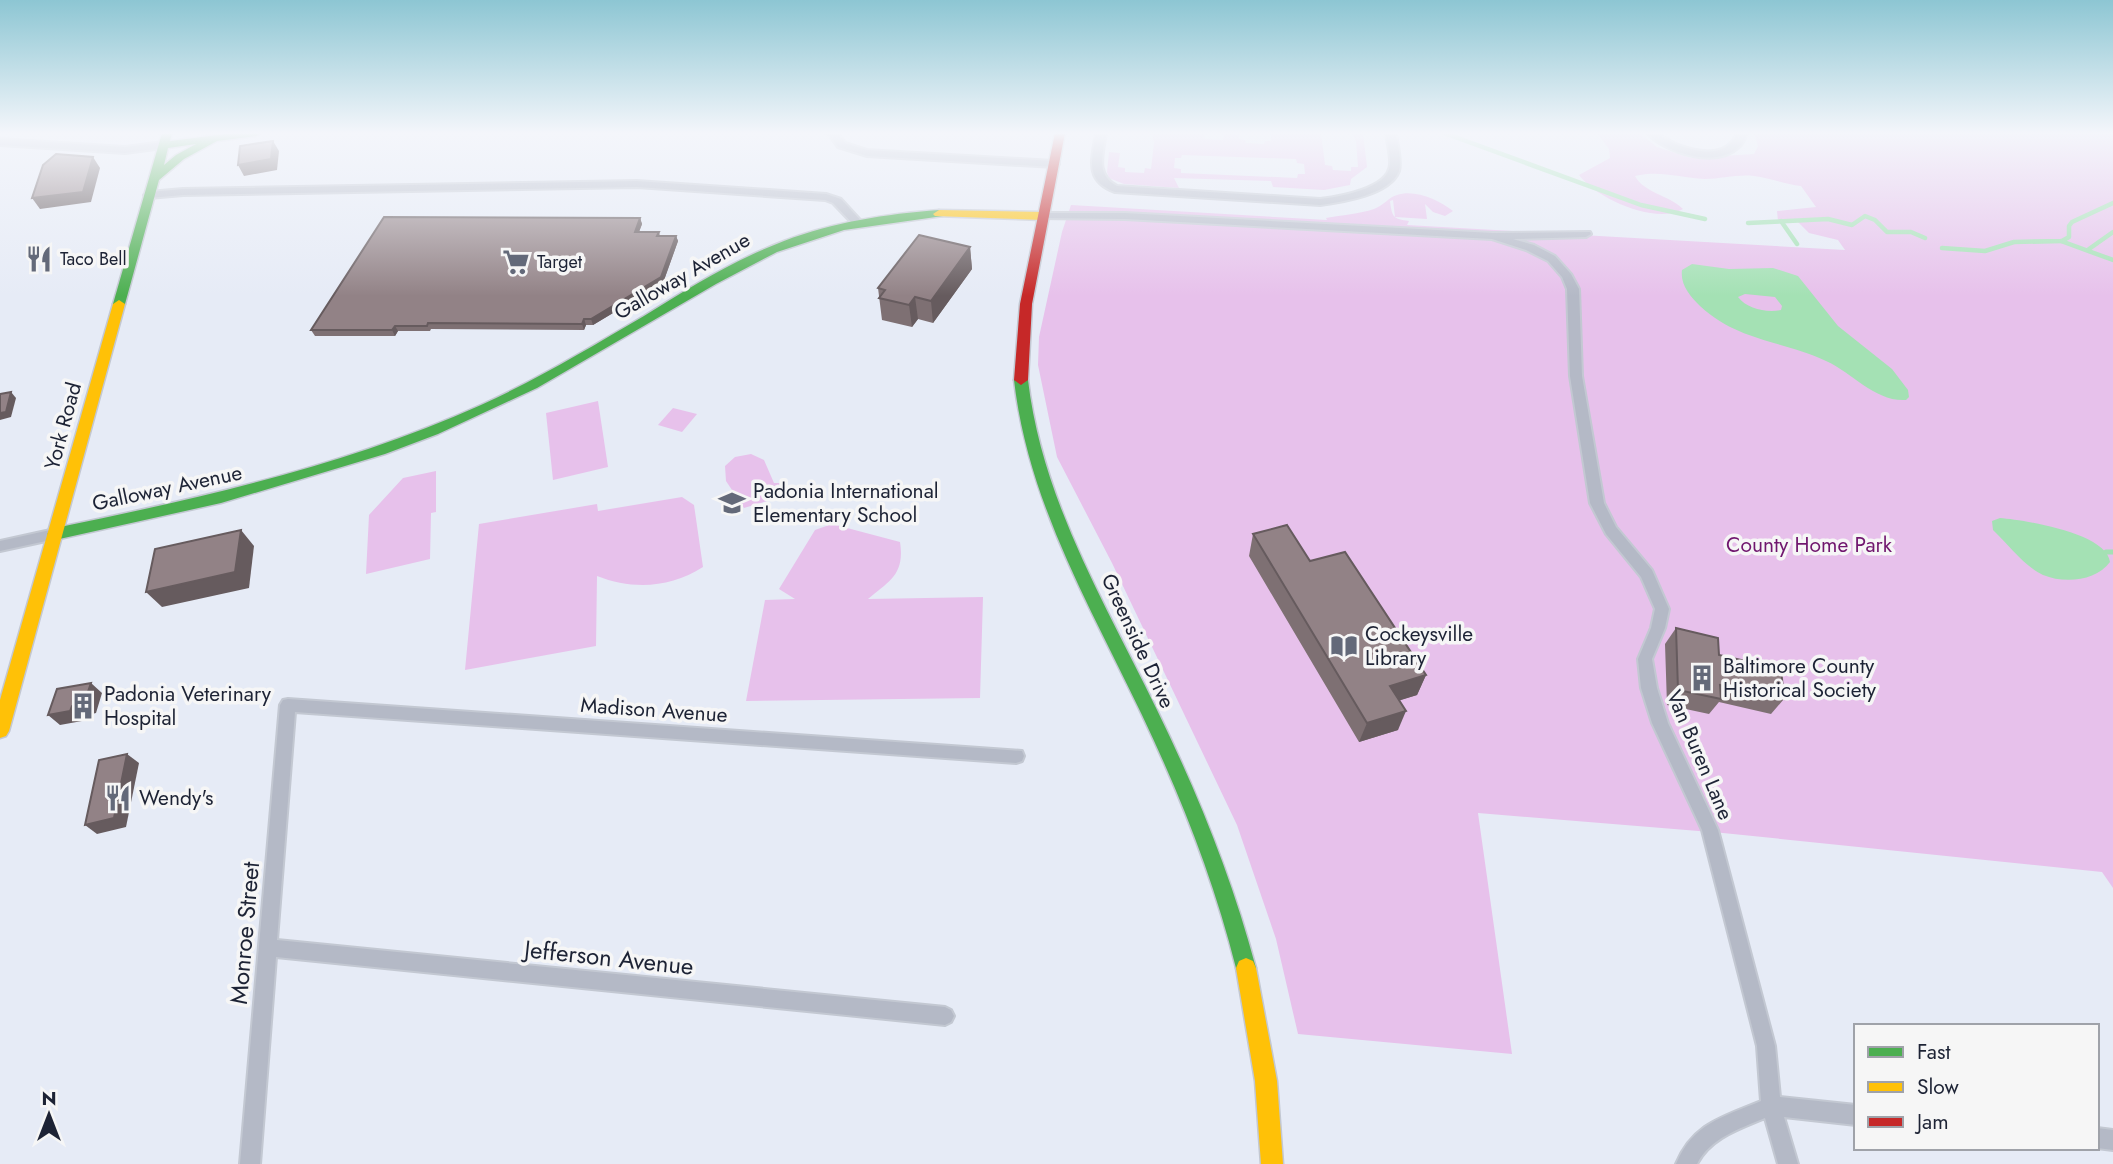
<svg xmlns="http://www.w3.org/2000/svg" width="2113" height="1164" font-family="Jost,sans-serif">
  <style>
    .green { fill: #e7c1eb; fill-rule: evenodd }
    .water { fill: #a4e1b4; fill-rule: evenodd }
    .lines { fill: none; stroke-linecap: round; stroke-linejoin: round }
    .stream-far1 { stroke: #a4e1b4; stroke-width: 4.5 }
    .stream { stroke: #a4e1b4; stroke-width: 5 }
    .street-casing { stroke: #c3c8d2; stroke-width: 4 }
    .fast-casing { stroke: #c3c8d2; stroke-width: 3 }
    .slow-casing { stroke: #c3c8d2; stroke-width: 3 }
    .jam-casing { stroke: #c3c8d2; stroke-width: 3 }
    .street { fill: #b4b9c6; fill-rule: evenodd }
    .fast { fill: #4caf50; fill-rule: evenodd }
    .slow { fill: #ffc107; fill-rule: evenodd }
    .jam { fill: #c62828; fill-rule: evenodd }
    .wall { fill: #7e7073 }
    .shaded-wall { fill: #665b5e }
    .building { fill: #928286; stroke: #665b5e; stroke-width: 2 }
    .labels { text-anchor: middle; stroke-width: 7; stroke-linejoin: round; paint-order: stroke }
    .far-poi-label { font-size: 18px; fill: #1d2335; stroke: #f6f6f6; text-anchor: start }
    .street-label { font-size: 21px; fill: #1d2335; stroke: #f6f6f6 }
    .poi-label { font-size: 21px; fill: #1d2335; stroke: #f6f6f6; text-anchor: start }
    .park-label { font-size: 21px; fill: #70166e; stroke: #f6f6f6 }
    .near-street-label { font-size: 24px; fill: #1d2335; stroke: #f6f6f6 }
  </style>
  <rect width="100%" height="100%" fill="#e6ebf6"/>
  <!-- green -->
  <g class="green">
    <path d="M1152,133H1204L1205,139L1223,140L1224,134L1239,135V139L1245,140L1246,143L1264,144L1265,141H1271V133H1321L1325,165L1332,166L1333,170L1351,171V167H1358L1356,141L1352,133H1363L1367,167L1351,179L1350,185L1324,190L1273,187L1271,181L1174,178L1179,188L1124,184L1109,178L1107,172L1109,152L1120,153L1118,167L1125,168V172L1144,173L1145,168L1151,169L1154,143ZM1182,155L1296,159L1297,163L1304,164L1305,174H1298L1297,178L1181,173V169L1174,168L1175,158H1181Z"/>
    <path d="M1597,133H1639L1657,147L1691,158L1754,154L1758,146L1754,133H2113V888L2102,872L1723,833L1478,813L1512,1054L1298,1034L1276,939L1237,825L1112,563L1057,457L1038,365L1039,337L1062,232L1071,205L1327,220L1326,218C1342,215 1359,214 1374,209C1383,206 1389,197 1397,195C1415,189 1439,200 1453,211L1445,216L1433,212L1425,204L1427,219L1395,217L1393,200L1390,201C1392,217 1393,219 1409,221L1407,225L1845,250L1838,240L1809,233L1798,222L1778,221L1777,211L1816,207L1801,186C1785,184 1770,178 1754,176C1737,174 1721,179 1705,179C1680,178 1660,170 1635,176C1644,193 1669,195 1683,209C1656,225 1597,199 1579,175L1610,158L1609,149Z"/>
    <path d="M598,401L608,467L553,480L546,413Z"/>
    <path d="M673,408L697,414L682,432L658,425Z"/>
    <path d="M751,454L764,460L774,483H782L788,490L787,495L744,508L726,481L725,466L735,457Z"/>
    <path d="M436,471V512L431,513L430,559L366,574L369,515L403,478Z"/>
    <path d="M682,497L694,505L703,567C670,588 633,590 597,576L596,646L465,670L479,524L597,504L598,511Z"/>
    <path d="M832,524L900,542C905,575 889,581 868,599L983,597L980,698L746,701L765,600L795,599L779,589L815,530Z"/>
  </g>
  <!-- water -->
  <g class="water">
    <path d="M1692,264L1729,269L1773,268L1798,276L1838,326L1892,369L1908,390L1909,397L1906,400C1875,402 1853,373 1826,361C1782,340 1739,342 1700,306C1690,296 1680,285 1682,270ZM1745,294L1775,297L1782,306L1781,310C1767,313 1747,309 1738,297Z"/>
    <path d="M2000,518C2024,520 2107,533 2110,562C2096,581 2065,584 2043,575C2025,567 2008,544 1993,530L1992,521Z"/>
  </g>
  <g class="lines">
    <!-- stream-far1 -->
    <g class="stream-far1">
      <path d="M1444,133L1641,205L1705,219"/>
      <path d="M1781,221L1797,244"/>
      <path d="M1748,223L1828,219L1852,225L1865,216L1875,220L1887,232H1911L1925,238"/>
      <path d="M2061,241L2113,260"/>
      <path d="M1942,248L1985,251L2014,242L2062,241L2069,237V226L2072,222L2113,203"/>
      <path d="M2089,249L2113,232"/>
    </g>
    <!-- stream -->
    <path class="stream" d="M2106,552H2113"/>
    <!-- street casing -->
    <g class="street-casing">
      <g id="street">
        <path d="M828,133H838L845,143L867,150L1054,161L1059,164L1054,167L867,156L838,147Z"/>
        <path d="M1096,133H1106C1103,154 1095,174 1117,186L1320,199C1338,197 1388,189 1390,165C1391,155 1387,143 1386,133H1396C1397,144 1402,160 1399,171C1390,195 1342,202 1320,205L1115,192C1084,181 1092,159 1096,133Z"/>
        <path d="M1647,133C1660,132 1666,140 1678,145C1700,153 1727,158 1737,133H1747C1745,138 1743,144 1739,147C1716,169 1666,153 1647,133Z"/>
        <path d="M0,139L125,147L163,142L168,145L163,148L125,153L0,145Z"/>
        <path d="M637,181L826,194L841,199L863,223L858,226L854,225L833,203L825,200L637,187L183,195L149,198L144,195L149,192L183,189Z"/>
        <path d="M1043,213H1125L1493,233L1590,232L1591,234L1586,237L1513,239L1534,245L1555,256L1571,274L1579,289L1582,376L1604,503L1616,527L1652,570L1669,609L1665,628L1652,659L1657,688L1668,723L1718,830L1775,1046L1780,1097L1856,1105V1125L1784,1117L1798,1164H1778L1765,1118C1739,1129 1710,1138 1697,1164H1676C1693,1123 1723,1117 1761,1101L1757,1046L1702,830L1652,723L1641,688L1638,659L1651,628L1655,609L1641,577L1606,534L1590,503L1570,376L1567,289L1562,277L1548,261L1526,250L1492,239L1125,219L1039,218V214Z"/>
        <path d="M55,529L60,530L62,534L60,538L0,551V541Z"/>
        <path d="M288,699L1022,751L1024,756L1022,761L1016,763L295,712L277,940L945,1007L951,1010L954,1016L951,1022L945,1025L276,957L260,1164H240L280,705L283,700Z"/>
        <path d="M2097,1128L2113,1130V1150L2097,1148Z"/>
      </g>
    </g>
    <!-- fast casing -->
    <g class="fast-casing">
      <g id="fast">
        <path d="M162,133H172L170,141L233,133H261L256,136L217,141L184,159L159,180L125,304L119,308L113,304ZM196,144L176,155L164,165L168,148Z"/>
        <path d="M939,210L945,214L943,216L844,230L777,252L716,284L537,388L438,434L385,454L221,503L55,540L47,534L55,528C201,498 345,466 481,405C538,379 591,347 644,316C689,288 734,260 784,241C833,222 886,214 939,210Z"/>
        <path d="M1021,375L1028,380C1042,500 1105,603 1157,710C1198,794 1232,878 1256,968L1253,975L1246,978L1239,975L1236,968C1214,880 1181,797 1142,715C1090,606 1028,502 1014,380Z"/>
      </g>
    </g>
    <!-- slow casing -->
    <g class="slow-casing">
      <g id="slow">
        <path d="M939,210L1043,212L1049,216L1043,220L935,216L933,214Z"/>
        <path d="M119,300L125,304L9,731L6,736L0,738V700L113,304Z"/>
        <path d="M1246,958L1253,961L1256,968L1277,1081L1283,1164H1261L1255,1081L1236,968L1239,961Z"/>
      </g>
    </g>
    <!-- jam casing -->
    <g class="jam-casing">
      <path id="jam" d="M1055,133H1065L1032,304L1028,380L1021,385L1014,380L1020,304Z"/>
    </g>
    <!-- street -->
    <use href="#street" class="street"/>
    <!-- fast -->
    <use href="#fast" class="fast"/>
    <!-- slow -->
    <use href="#slow" class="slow"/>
    <!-- jam -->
    <use href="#jam" class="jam"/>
  </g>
  <!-- wall -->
  <g class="wall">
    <path d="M640,218L642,224L639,232H659L660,236H676L678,241L663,283L593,325H586L584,330L431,329L430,331H398L395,336H315L311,330Z"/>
    <path d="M970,247L972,269L933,323L918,319L912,327L882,320L878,288Z"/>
    <path d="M1253,534L1310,561L1426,675L1417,695L1400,700L1398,730L1359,742L1249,556Z"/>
    <path d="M1676,628L1719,655L1784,699L1771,714L1719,702L1709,714L1667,705L1665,644Z"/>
  </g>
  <!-- shaded-wall -->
  <g class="shaded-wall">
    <path d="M273,141L279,151L277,170L244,176L238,165Z"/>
    <path d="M93,157L100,168L91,202L40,209L32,198Z"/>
    <path d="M640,218L642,224L637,237L635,232Z"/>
    <path d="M676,236L678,241L663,283L593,325L591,319Z"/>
    <path d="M970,247L972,269L933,323L931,301Z"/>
    <path d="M915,297L918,319L912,327L909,305Z"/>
    <path d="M584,319L586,325L584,330L582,324Z"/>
    <path d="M395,326L398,331L395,336L392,330Z"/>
    <path d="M11,392L16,398L11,417L0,420V413Z"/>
    <path d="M241,530L254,546L249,588L162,607L146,592Z"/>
    <path d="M1426,675L1417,695L1382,706L1390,686Z"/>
    <path d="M91,683L102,693L96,713L84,716L82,721L60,725L48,715L72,706Z"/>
    <path d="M1406,711L1398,730L1359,742L1367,723Z"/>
    <path d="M127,754L139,763L126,827L97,834L85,825Z"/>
  </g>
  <!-- building -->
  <g class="building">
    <path d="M273,141L271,159L238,165L240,146Z"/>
    <path d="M56,154L93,157L83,192L32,198L43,165Z"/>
    <path d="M384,217L640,218L635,232H659L657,236H676L661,277L591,319H584L582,324L428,323L427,326H395L392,330H311Z"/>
    <path d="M919,235L970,247L931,301L915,297L909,305L879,298L885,290L878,288Z"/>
    <path d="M11,392L6,412L0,413V394Z"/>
    <path d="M1287,525L1310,561L1345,552L1426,675L1390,686L1406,711L1367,723L1253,534Z"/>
    <path d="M241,530L235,572L146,592L155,549Z"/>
    <path d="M1676,628L1718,638L1719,655L1781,669L1784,699L1720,685L1721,699L1678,690Z"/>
    <path d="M91,683L84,703L72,706L70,711L48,715L57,689Z"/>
    <path d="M127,754L114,818L85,825L99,760Z"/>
  </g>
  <!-- sky -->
  <linearGradient id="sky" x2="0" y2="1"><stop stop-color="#8dc6d3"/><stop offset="0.45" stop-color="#f4f6fb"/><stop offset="1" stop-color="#f4f6fb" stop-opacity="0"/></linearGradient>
  <rect width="2113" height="296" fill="url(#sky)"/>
  <!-- icons -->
  <defs>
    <g id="restaurant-bare" transform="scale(2.1)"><path d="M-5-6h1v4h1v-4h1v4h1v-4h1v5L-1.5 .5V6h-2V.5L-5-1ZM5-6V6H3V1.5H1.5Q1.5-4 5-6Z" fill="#636979" stroke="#f6f6f6" stroke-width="2.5" paint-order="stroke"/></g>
    <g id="supermarket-bare" transform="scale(2.1)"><path d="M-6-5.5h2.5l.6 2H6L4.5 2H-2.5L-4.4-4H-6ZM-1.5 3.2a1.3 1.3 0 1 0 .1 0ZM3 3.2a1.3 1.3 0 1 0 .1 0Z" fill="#636979" stroke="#f6f6f6" stroke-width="2.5" paint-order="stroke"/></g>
    <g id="school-bare" transform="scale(2.1)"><path d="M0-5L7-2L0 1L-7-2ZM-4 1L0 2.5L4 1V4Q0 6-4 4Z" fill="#636979" stroke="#f6f6f6" stroke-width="2.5" paint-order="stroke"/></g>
    <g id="library-bare" transform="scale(2.1)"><path d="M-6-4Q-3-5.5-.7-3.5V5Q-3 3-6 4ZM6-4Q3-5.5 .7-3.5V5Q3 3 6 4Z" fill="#636979" stroke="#f6f6f6" stroke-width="2.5" paint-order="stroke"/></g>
    <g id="building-bare" transform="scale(2.1)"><path d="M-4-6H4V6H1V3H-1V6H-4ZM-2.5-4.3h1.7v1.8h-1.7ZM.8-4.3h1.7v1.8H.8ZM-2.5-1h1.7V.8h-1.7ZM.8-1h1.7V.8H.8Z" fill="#636979" stroke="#f6f6f6" stroke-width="2.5" paint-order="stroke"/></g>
  </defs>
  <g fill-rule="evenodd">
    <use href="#restaurant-bare" x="39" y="259"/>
    <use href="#supermarket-bare" x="516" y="262"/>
    <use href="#school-bare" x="732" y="503"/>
    <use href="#library-bare" x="1344" y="646"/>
    <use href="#building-bare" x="1702" y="678"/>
    <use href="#building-bare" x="83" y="706"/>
    <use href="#restaurant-bare" x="118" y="798"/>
  </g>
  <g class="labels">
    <!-- far-poi labels -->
    <g class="far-poi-label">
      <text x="60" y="265">Taco Bell</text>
      <text x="537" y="268">Target</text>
    </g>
    <!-- street labels -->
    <g class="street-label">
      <text transform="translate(682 276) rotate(-30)" y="7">Galloway Avenue</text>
      <text transform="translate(63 426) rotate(-75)" y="7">York Road</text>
      <text transform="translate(167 488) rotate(-12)" y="7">Galloway Avenue</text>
      <text transform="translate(1138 641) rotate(65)" y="7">Greenside Drive</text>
      <text transform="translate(654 710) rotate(4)" y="7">Madison Avenue</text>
      <text transform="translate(1700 755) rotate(67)" y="7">Van Buren Lane</text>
    </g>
    <!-- poi labels -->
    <g class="poi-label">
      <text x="753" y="498">Padonia International<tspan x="753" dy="24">Elementary School</tspan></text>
      <text x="1365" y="641">Cockeysville<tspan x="1365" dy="24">Library</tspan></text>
      <text x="1723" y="673">Baltimore County<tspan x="1723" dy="24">Historical Society</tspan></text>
      <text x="104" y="701">Padonia Veterinary<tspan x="104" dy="24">Hospital</tspan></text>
      <text x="139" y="805">Wendy's</text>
    </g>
    <!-- park labels -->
    <g class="park-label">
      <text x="1809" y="552">County Home Park</text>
    </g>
    <!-- near-street labels -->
    <g class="near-street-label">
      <text transform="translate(245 933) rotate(-85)" y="8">Monroe Street</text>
      <text transform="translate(609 958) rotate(6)" y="8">Jefferson Avenue</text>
    </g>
  </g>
  <!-- legend -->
  <rect x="1854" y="1024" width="245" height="126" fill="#f6f6f6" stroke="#9fa2a9" stroke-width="2"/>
  <rect x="1868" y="1047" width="35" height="10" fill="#4caf50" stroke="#9fa2a9" stroke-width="2"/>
  <text x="1917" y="1059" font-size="21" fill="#1d2335">Fast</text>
  <rect x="1868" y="1082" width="35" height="10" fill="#ffc107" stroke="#9fa2a9" stroke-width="2"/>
  <text x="1917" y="1094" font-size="21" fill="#1d2335">Slow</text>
  <rect x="1868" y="1117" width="35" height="10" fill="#c62828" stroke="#9fa2a9" stroke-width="2"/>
  <text x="1917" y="1129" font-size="21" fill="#1d2335">Jam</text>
  <!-- north arrow -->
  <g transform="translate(49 1115)" stroke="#f6f6f6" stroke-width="5" paint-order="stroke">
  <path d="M0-5L12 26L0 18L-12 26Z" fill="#1d2335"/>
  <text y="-10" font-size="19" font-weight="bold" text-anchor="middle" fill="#1d2335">N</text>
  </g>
</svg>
